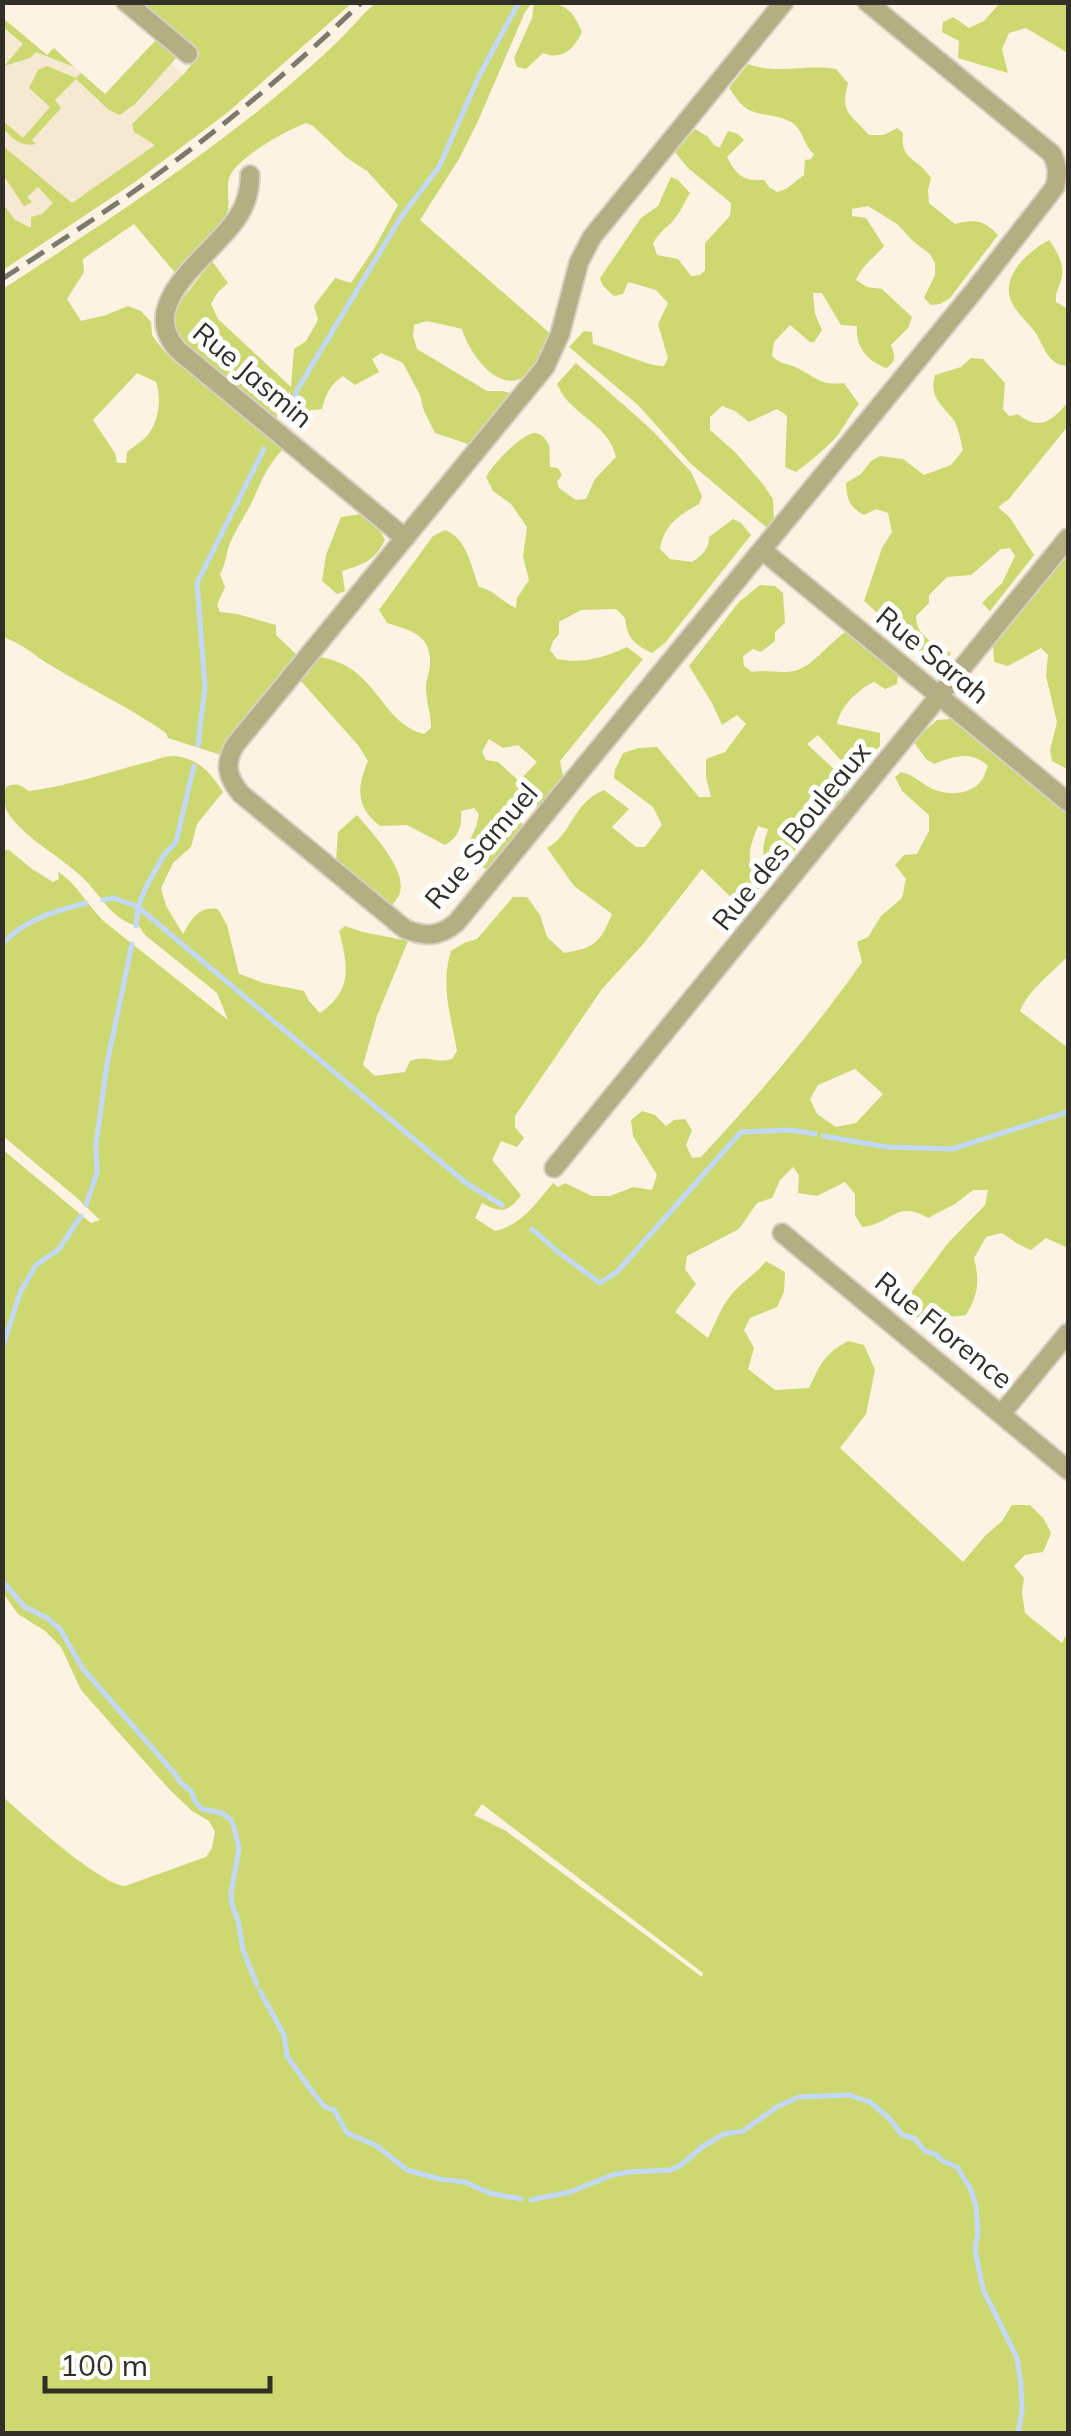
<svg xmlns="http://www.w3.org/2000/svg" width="1071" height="2436" font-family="Mulish,sans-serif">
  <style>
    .built { fill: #f6e9d2 }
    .green { fill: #ced870; fill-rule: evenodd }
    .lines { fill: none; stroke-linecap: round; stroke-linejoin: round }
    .stream { stroke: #c3d9fb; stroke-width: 5 }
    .street-casing { stroke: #d8d0c2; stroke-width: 22 }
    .street { stroke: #b4ae83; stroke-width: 18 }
    .rail { stroke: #7e796f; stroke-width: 5; stroke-dasharray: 20 10; stroke-linecap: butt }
    .labels { text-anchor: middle; stroke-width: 10; stroke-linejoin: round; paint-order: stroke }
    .street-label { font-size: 28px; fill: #322f29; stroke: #fff }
  </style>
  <rect width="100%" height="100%" fill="#fcf3e3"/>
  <!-- built -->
  <path class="built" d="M2,18L47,55L54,48L105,94L150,46L221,106L7,253L2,249Z"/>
  <!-- green -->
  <g class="green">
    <path d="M144,3H352L227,113L135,182L3,270V204L15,220L31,228V217L42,214L53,203L38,187L27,197L32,202L24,206L3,175V146L72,203L155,145L134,132L132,124L184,74L200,53L143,4Z"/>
    <path d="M375,3H532L525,12L478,121L459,159L420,220L552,335C546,347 542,362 532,371C502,401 470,355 462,329L427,321L414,325L413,336L417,349L487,391H503L512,394L471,445L435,433L424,411L420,395L403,363L381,353L372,359L379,372L355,385L343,376C330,385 326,393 322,409L304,411L295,420H290V391L275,420L178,339L171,325L173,311L212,261L228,283L218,292L211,304L218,319L291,387L294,349L306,341L318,320L314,306L335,278L351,283L375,247L398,205L367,171L347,158L313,126L306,123C287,130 238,157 230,176C225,187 231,202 227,214C221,233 190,259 176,274L134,224L83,259L84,272L67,299L81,321L106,315L128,306L141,311L151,322L152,335L163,350L283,449C265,468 261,483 250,506C243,518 236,530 230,543C226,553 226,564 220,574L225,587L217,605L220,612L237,614L276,625V635L297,655L224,746L221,755L168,738L166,733C129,707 88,688 50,665C34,655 21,643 3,637V289C116,215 233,140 332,47C347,33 360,17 375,3ZM137,373L156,382C162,398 159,423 146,437C141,442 133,447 127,452L126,463H117L115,453L93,420Z"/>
    <path d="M534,3C562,2 571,6 582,32C574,49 562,61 543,53L526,69L517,67L514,58L532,18Z"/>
    <path d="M1000,3H1068V53L1026,28L1009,33L1002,49L1008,73L958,58L959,41L942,32L943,22L953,17L969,28L984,21Z"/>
    <path d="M3,18L47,55L54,48L74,67L36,52L30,58L4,66L23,44L3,27Z"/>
    <path d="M156,40L177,57L135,104L120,115L109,110L76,79L55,100L61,108L32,140L36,144C20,147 13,139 3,128V121L23,138L50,107L29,88L38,70L47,66L76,78L81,73L105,94Z"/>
    <path d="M748,64C777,75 806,64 836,69L848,83C840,114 850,113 869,135H884L897,128L903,133C900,161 916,156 931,178L928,190L929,203L955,224C975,219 984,220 998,235L950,298L940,304L931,305L924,298L935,275V263L930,254L914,242L897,224L868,206L852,209V216L866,218L884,246C874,258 862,265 856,280L867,287L882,289L912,317L908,328L891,345C895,356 897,361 886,368C867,361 855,346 857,326L841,325L822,293H813L815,314L822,330L814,342H810L790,325L774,342L772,356C780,364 785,363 795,367C815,376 819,386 844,383L859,404C851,413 847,422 840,432C833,443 807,464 796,472L785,467L787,416L777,409L749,422L735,411L722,406L710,417V430L735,452L762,483L773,499L774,520L767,528L690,463L638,405L569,347L584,331L592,332L593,344C612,349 649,367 664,366L668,358L658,324L668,303L656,290L628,282L623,294L614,296L603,286L600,278L641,218L658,206L671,177L678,180L690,193C684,203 679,215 671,223C663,230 659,234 653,243L657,255L678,259L691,276L700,275L705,270V243L730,216L731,203L688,168L675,152L695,129L707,136L715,146L720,147L728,131L738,134L744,140L727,157C737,176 743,181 764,180L769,187L777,192L786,189L804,175L805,160L811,159L814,154C803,145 804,130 791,122C778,115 764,116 751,111C741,107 735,96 729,88Z"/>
    <path d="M1049,240C1056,250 1064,262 1062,275C1061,286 1055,290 1056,302L1068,309V366C1050,366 1045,350 1037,335C1030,324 1018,315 1012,303C999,276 1029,251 1049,240Z"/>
    <path d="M971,358L983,359L1005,383L1003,409L1009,416C1022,414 1014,413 1025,419C1044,430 1056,416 1068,402V426L1009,499L998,507L1010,518L1034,555L990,611L982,603L1002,583L1015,556L1010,548L1001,549L971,575L947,577L929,595V603L916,616C916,637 935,644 951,653L943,664L935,668L919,651L892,636L883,618L864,601L882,548L892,532L888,513L876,509L864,515C849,507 847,499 846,483L861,474L871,461L880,456L903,459L924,475L951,465L963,450C960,440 959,426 952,418C940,403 929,396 935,375L961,367Z"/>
    <path d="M576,363L652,430L691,472L702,496L699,504C678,516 664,525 660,549L670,559L692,562C702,555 709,550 709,537L733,519L741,523L751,535L665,643L652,653C634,644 627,638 625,618L616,609L581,610L559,622V634L553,641L550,650L557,659C583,664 603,658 627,647L643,659L560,761L564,780L542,808L525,800L522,810V832L490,871L478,865L469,842L476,827L479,814L474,808L461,811C462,826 459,837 445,845L407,825L380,826C355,806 357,787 368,761L358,745L300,680L319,657C377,665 380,723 424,734L431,728C431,713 426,702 426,687C426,679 430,671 430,663C431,634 409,630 387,623L379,610L433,536L445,530C467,538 471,567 479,587C494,590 502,602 516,608L517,598L529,580L523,557L527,527L511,504L493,491L486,477C491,466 522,433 535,433C540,433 546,439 548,443C551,449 549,460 550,467L558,468L562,475L557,482L559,488L576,500L586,499L595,479L616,457C610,429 583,419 566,399C562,395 560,389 557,384ZM489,739L503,748L518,745L537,762L519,781L498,762L486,760L482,752Z"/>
    <path d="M362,514L380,531L385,540C375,561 362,565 342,571L345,591L337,594L322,581L326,555L341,517Z"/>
    <path d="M1068,553V766L1065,768L1052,761L1050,750L1057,722L1046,676L1048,655L1041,648L1008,666L994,662L993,646Z"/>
    <path d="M760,585L775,586L783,593L785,623L775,632V641L761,652L753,649L743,656L744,666L752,672C766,669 780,674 794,671C811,668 831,641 848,630L898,674L897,684L885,689L874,682C858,689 840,707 837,724L880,733V746L863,762L847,767L818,735L807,744L837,772L847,788L838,807L826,809L811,796L805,807L819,820L786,861L774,870C758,858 763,846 768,829L758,826C747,853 746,861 762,886L741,907L702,869L644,943L602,989L515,1116V1127L524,1138L517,1147L501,1141L492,1160L521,1195C509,1213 499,1213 482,1203L475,1218L495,1231C522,1225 536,1203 553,1183L558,1187L565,1183L592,1196H610L633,1187L652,1190L657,1175L633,1136L631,1120L642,1111L655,1115L666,1126L674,1120L685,1119L692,1130L686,1145L692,1158L701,1157C758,1095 814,1031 862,962L857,942L868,937L881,916L902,898L906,879L895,865L904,855L917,854L929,831V815L902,791L895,777L901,772C914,775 918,781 929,787C944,796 970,796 981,781C985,777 985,771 988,766C971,750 954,756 934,764L926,759L913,741L937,720L951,719L1068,814V956C1052,973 1029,989 1020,1011L1068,1048V1248L1046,1238L1031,1250L1018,1244L1002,1233L986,1237L974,1258C980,1281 978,1295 966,1315C949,1318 933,1316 916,1318L901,1306L948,1243L985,1205L988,1190H973L955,1204L928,1218C896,1199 891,1225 862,1227L855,1215V1194L845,1182L817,1196L798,1193L799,1175L793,1167L780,1180L772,1198L757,1203L739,1229L687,1256L685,1269L696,1284L675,1312L708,1338C715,1324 721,1307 731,1295C742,1282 756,1274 766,1261L785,1272L784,1292L777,1307L750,1318L744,1330L754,1348L748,1369L775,1390L809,1388C820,1365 824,1354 848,1341L864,1345L875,1370L866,1414L840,1448L963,1562L985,1536L1002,1521L1012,1505H1030L1044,1519L1051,1533L1043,1552L1025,1555L1014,1566L1024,1578L1022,1593L1025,1613L1062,1643L1068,1631V2433H3V1797C26,1817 99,1884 125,1886L206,1857L212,1848L215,1832L209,1821L192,1811L169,1789L81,1690L61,1647L45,1631L18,1614L3,1593L2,1149L91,1223L100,1220L77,1198L3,1136V850H9L32,869L53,882L59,879L58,872C76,882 89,908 106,923L228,1020L217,993L145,935L139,926C113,922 100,894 82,877C60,856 29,841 10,816C4,808 3,798 6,787C16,782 20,785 29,791C68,786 106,773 144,763C153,761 166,755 175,756C198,758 212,774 223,792L197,824L191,847L173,863L161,888L166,906L183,934C192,919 198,906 218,909L227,925L239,974L264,983L304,991L309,1001L320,1013C353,990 348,966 339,931L345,926L363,932L408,941L377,1016L363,1065L375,1076L405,1072L410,1061C429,1054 432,1064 452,1059L457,1051C451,1016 440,986 451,951L464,943L477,939L513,897H527L540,915L547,937L564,953C595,948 600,943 612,914L574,886L547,848C573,834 571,804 604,790L629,809L612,827L636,847H645L662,825L653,807L614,778L615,770L623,753L639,748L657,747L699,797H711L706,777V759L725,752L746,724L737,715L722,725L712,703L689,666L739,602ZM855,1069L883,1094L856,1123L836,1127L817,1114L810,1099L818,1085ZM482,1804L703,1973L702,1977L506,1831L474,1815Z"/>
    <path d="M357,815C371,832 407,869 400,893C398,898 394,902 391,907L336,863L338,832Z"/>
  </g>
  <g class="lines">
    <!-- stream -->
    <g class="stream">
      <path d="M288,419L297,390L401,217L439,167L479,76L519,2"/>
      <path d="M198,745L205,687L197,583L264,449"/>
      <path d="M103,900L114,898L138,907L466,1183L502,1205"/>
      <path d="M136,926L138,907L146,887L164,855L176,842L194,766"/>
      <path d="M2,944C24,920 55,911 86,903"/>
      <path d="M823,1136L887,1147L952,1149L1068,1112"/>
      <path d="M86,1205L97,1173L96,1144L107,1064L132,944"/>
      <path d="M532,1229L558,1252L600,1283L617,1272L741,1132L791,1130L815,1134"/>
      <path d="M2,1349L20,1293L36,1265L59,1249L81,1216"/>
      <path d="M2,1581L25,1607L47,1618L60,1629L83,1669L175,1774L181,1783L191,1791L196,1803L202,1809L222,1813L231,1820L234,1827L239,1849L231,1893L232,1905L238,1920L243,1950L257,1985"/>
      <path d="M260,1991L284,2035L287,2056L314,2094L325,2107L334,2110L347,2133L377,2146L407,2170L440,2179L465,2182L489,2193L521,2199"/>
      <path d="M531,2200L570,2192L612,2175L629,2172L671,2170L681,2165L702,2147L724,2134L743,2131L777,2107L799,2097L849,2095L870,2102L890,2119L902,2135L914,2138L925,2151L935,2154L943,2161L957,2167L971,2190L976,2206L978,2232L975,2250L983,2289L1017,2358L1021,2383L1022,2411L1018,2434"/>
    </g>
    <!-- street casing -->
    <g class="street-casing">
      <g id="street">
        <path d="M126,2L188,54"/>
        <path d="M784,2L592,237L579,262L560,334L545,367L235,745C224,764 227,777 241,794L405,929C425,937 439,937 456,923L974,291L1055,187C1058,174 1058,166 1052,154L867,2"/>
        <path d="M250,175C250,191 246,205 237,218C212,256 133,303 179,351L405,538"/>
        <path d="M762,550L1068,802"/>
        <path d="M554,1168L1068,538"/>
        <path d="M782,1233L1068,1470"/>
        <path d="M1002,1413L1068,1333"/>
      </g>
    </g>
    <!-- street -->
    <use href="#street" class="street"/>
    <!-- rail -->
    <path class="rail" d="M2,279C60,241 119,204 174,162C240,113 303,59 362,2"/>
  </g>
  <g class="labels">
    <!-- street labels -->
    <g class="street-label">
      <text transform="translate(253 375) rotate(40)" y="10">Rue Jasmin</text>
      <text transform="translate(933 655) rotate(39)" y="10">Rue Sarah</text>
      <text transform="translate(791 836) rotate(-51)" y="10">Rue des Bouleaux</text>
      <text transform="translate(481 846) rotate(-49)" y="10">Rue Samuel</text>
      <text transform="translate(944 1330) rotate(39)" y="10">Rue Florence</text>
    </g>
  </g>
  <!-- border -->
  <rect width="1071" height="2436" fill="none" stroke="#322f29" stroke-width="10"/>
  <!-- scale -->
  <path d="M45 2376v15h225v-15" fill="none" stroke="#322f29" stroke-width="5"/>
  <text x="60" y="2376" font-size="30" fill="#322f29" stroke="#ffffff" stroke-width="8" paint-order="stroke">100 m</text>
</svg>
